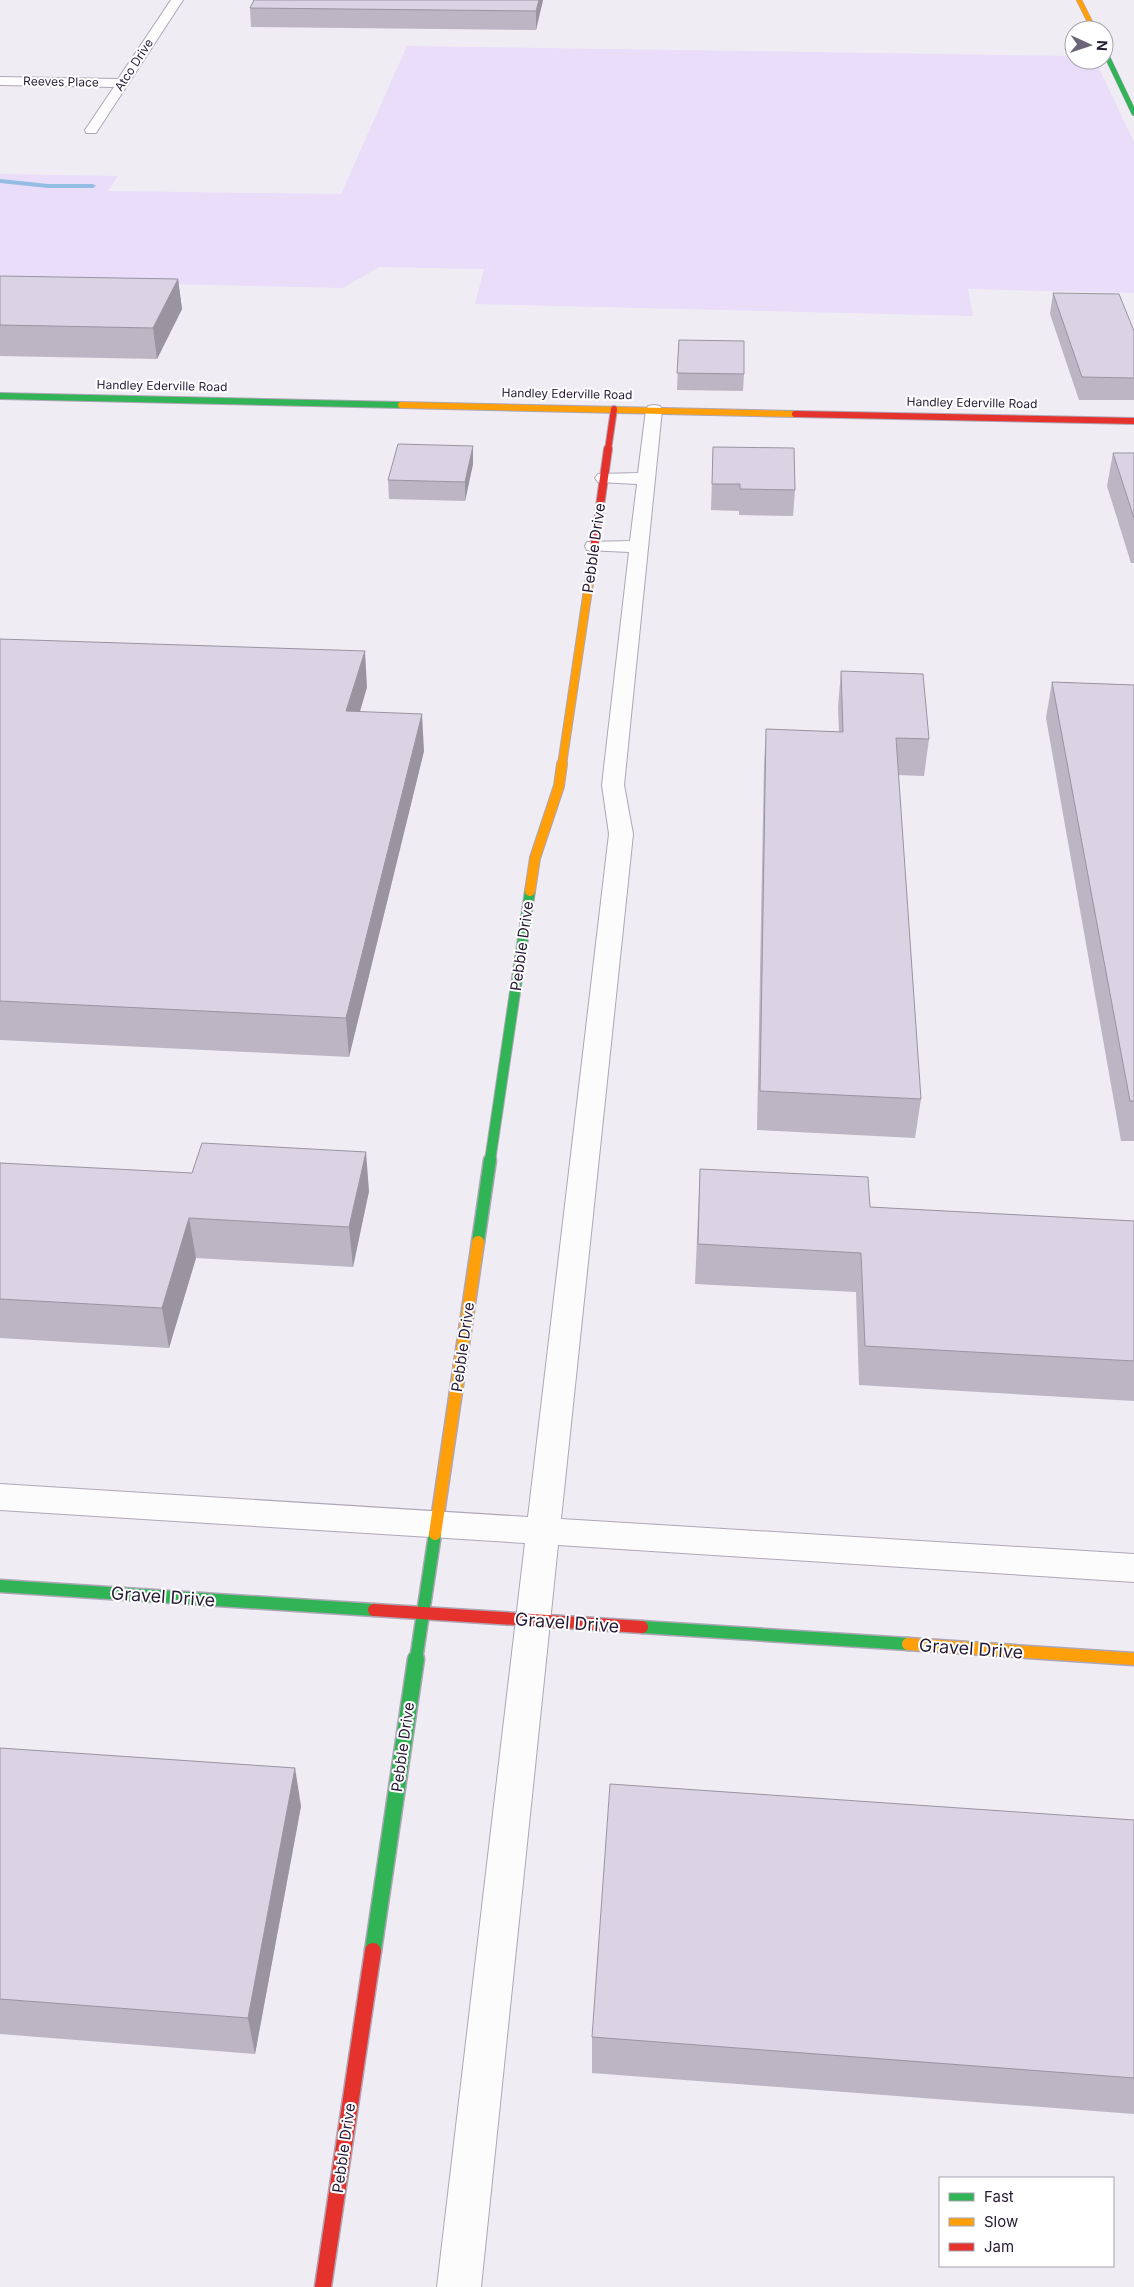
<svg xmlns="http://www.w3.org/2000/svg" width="1134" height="2287" font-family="Inter,sans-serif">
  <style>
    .green { fill: #e9ddfa }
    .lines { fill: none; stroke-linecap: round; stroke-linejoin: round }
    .stream { fill: #93bde3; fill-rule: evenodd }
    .street-casing { stroke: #aea6b6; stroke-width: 2 }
    .fast-far4-casing { stroke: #aea6b6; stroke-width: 6 }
    .fast-far3-casing { stroke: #aea6b6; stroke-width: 8 }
    .fast-far2-casing { stroke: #aea6b6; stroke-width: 12 }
    .fast-far1-casing { stroke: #aea6b6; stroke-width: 15 }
    .fast-casing { stroke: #aea6b6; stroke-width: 19 }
    .slow-far4-casing { stroke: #aea6b6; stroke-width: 6 }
    .slow-far3-casing { stroke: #aea6b6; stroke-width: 8 }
    .slow-far2-casing { stroke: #aea6b6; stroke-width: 10 }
    .slow-far1-casing { stroke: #aea6b6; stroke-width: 12 }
    .slow-casing { stroke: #aea6b6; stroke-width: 15 }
    .jam-far3-casing { stroke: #aea6b6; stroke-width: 8 }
    .jam-far2-casing { stroke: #aea6b6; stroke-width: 10 }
    .jam-far1-casing { stroke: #aea6b6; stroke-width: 15 }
    .jam-casing { stroke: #aea6b6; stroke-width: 19 }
    .street { fill: #fdfcfd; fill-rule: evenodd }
    .fast-far4 { stroke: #30b455; stroke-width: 5 }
    .fast-far3 { stroke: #30b455; stroke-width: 6 }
    .fast-far2 { stroke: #30b455; stroke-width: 10 }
    .fast-far1 { stroke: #30b455; stroke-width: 12 }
    .fast { stroke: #30b455; stroke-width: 16 }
    .slow-far4 { stroke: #ff9f0a; stroke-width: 5 }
    .slow-far3 { stroke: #ff9f0a; stroke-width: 6 }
    .slow-far2 { stroke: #ff9f0a; stroke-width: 8 }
    .slow-far1 { stroke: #ff9f0a; stroke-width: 10 }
    .slow { stroke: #ff9f0a; stroke-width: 12 }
    .jam-far3 { stroke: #e5322d; stroke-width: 6 }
    .jam-far2 { stroke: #e5322d; stroke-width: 8 }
    .jam-far1 { stroke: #e5322d; stroke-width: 12 }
    .jam { stroke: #e5322d; stroke-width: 16 }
    .wall { fill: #bbb5c4 }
    .shaded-wall { fill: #9994a0 }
    .building { fill: #dad3e4; stroke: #9994a0 }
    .labels { text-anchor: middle; stroke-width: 4; stroke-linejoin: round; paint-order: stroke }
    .far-street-label { font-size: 12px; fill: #261a35; stroke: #fff }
    .street-label { font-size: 15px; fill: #261a35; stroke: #fff }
    .near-street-label { font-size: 18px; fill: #261a35; stroke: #fff }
  </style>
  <rect width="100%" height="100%" fill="#efecf4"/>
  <!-- green -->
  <path class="green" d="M407,46L1074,56V60H1095L1134,142V293L968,289L973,316L475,304L484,269L379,267L343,288L0,280V174L118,176L108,191L341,194Z"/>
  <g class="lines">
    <!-- stream -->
    <path class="stream" d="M0,179L48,184H93L96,186L93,188H48L0,183Z"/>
    <!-- street casing -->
    <g class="street-casing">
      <g id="street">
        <path d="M171,0H183L96,133H86L85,130L114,87L0,85V77L118,79Z"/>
        <path d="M654,405L660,406L662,410L624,785L633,834L561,1519L1134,1554V1582L558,1545L481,2287H437L525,1543L0,1510V1484L528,1517L609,834L602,785L629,552L587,550L585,546L587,542L630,541L637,484L598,482L595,478L598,474L638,473L646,410L648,406Z"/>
      </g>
    </g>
    <!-- fast-far4 casing -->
    <g class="fast-far4-casing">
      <path id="fast-far4" d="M1104,50L1134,113"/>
    </g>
    <!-- fast-far3 casing -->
    <g class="fast-far3-casing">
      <path id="fast-far3" d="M0,396L401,405"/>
    </g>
    <!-- fast-far2 casing -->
    <g class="fast-far2-casing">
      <path id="fast-far2" d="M490,1161L530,891"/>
    </g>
    <!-- fast-far1 casing -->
    <g class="fast-far1-casing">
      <g id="fast-far1">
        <path d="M478,1242L490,1160"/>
        <path d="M0,1586L374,1610"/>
        <path d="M642,1627L908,1644"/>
        <path d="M416,1660L435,1534"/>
      </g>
    </g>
    <!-- fast casing -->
    <g class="fast-casing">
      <path id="fast" d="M373,1951L416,1659"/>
    </g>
    <!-- slow-far4 casing -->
    <g class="slow-far4-casing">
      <path id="slow-far4" d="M1079,0L1094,30"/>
    </g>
    <!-- slow-far3 casing -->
    <g class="slow-far3-casing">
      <path id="slow-far3" d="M401,405L795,414"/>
    </g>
    <!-- slow-far2 casing -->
    <g class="slow-far2-casing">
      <path id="slow-far2" d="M562,765L593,556"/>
    </g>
    <!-- slow-far1 casing -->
    <g class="slow-far1-casing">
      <path id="slow-far1" d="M530,891L535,858L559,786L562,764"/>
    </g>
    <!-- slow casing -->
    <g class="slow-casing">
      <g id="slow">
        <path d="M435,1534L478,1242"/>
        <path d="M908,1644L1134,1659"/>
      </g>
    </g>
    <!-- jam-far3 casing -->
    <g class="jam-far3-casing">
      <g id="jam-far3">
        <path d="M795,414L1134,421"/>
        <path d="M608,450L614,409"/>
      </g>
    </g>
    <!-- jam-far2 casing -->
    <g class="jam-far2-casing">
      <path id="jam-far2" d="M593,556L608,449"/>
    </g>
    <!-- jam-far1 casing -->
    <g class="jam-far1-casing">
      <path id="jam-far1" d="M374,1610L642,1627"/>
    </g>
    <!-- jam casing -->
    <g class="jam-casing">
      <path id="jam" d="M323,2287L373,1951"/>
    </g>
    <!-- street -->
    <use href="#street" class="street"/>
    <!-- fast-far4 -->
    <use href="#fast-far4" class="fast-far4"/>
    <!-- fast-far3 -->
    <use href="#fast-far3" class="fast-far3"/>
    <!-- fast-far2 -->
    <use href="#fast-far2" class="fast-far2"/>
    <!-- fast-far1 -->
    <use href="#fast-far1" class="fast-far1"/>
    <!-- fast -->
    <use href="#fast" class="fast"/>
    <!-- slow-far4 -->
    <use href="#slow-far4" class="slow-far4"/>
    <!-- slow-far3 -->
    <use href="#slow-far3" class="slow-far3"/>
    <!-- slow-far2 -->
    <use href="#slow-far2" class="slow-far2"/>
    <!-- slow-far1 -->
    <use href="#slow-far1" class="slow-far1"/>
    <!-- slow -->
    <use href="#slow" class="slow"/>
    <!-- jam-far3 -->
    <use href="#jam-far3" class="jam-far3"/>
    <!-- jam-far2 -->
    <use href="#jam-far2" class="jam-far2"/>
    <!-- jam-far1 -->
    <use href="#jam-far1" class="jam-far1"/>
    <!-- jam -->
    <use href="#jam" class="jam"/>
  </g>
  <!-- wall -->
  <g class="wall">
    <path d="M254,0H543L536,30L251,27L250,8Z"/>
    <path d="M0,276L178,279L182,309L157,359L0,356Z"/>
    <path d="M1053,293L1134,331V400H1079L1050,314Z"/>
    <path d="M679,340L744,374L743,391L677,390Z"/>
    <path d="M713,447L795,490L793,516L739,515V511L711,510Z"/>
    <path d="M1113,453H1134V563H1131L1107,486Z"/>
    <path d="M473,464L465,501L389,499L388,480Z"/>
    <path d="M0,639L367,687L360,712L424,751L349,1057L0,1040Z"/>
    <path d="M841,671L929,739L924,776L898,775L921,1099L915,1138L757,1130L764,765L766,729L839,732L838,707Z"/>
    <path d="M1052,682L1134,685V1141H1121L1046,718Z"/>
    <path d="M0,1163L369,1191L353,1267L196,1258L169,1348L0,1338Z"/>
    <path d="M700,1169L870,1207L1134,1221V1401L859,1385L856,1292L695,1284Z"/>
    <path d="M0,1748L301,1806L255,2054L0,2034Z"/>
    <path d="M1134,1820V2114L592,2073V2037Z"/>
  </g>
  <!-- shaded-wall -->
  <g class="shaded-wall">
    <path d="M539,0H543L536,30V11Z"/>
    <path d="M178,279L182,309L157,359L153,328Z"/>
    <path d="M473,446V464L465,501V482Z"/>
    <path d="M365,651L367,687L349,748L346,711Z"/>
    <path d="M422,714L424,751L349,1057L346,1018Z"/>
    <path d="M366,1152L369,1191L353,1267L349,1227Z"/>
    <path d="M189,1218L196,1258L169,1348L162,1308Z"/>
    <path d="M295,1768L301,1806L255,2054L248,2018Z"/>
  </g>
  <!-- building -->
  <g class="building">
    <path d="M254,0H539L536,11L250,8Z"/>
    <path d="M0,276L178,279L153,328L0,325Z"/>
    <path d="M1053,293L1119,294L1134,331V378L1082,377Z"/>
    <path d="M679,340L744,341V374L677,373Z"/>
    <path d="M398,444L473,446L465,482L388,480Z"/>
    <path d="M713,447L794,448L795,490L740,489V484H712Z"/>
    <path d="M1113,453H1134V518Z"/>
    <path d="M0,639L365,651L346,711L422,714L346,1018L0,1001Z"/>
    <path d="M841,671L923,674L929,739L896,738L921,1099L760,1091L766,729L843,732Z"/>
    <path d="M1052,682L1134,685V1101H1130Z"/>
    <path d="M202,1143L366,1152L349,1227L189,1218L162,1308L0,1299V1163L192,1173Z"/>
    <path d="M700,1169L868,1177L870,1207L1134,1221V1361L865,1346L861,1253L698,1244Z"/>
    <path d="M0,1748L295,1768L248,2018L0,1999Z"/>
    <path d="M610,1784L1134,1820V2078L592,2037Z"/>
  </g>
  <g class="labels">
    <!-- far-street labels -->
    <g class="far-street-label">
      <text transform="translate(134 65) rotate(-57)" y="4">Atco Drive</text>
      <text transform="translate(61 82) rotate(1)" y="4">Reeves Place</text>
      <text transform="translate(162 386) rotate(1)" y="4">Handley Ederville Road</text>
      <text transform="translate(567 394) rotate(1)" y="4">Handley Ederville Road</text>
      <text transform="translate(972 403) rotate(1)" y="4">Handley Ederville Road</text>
    </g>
    <!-- street labels -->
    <g class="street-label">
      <text transform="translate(594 548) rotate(-82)" y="5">Pebble Drive</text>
      <text transform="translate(522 946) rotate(-82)" y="5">Pebble Drive</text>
      <text transform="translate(463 1347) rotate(-82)" y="5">Pebble Drive</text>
      <text transform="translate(403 1747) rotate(-82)" y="5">Pebble Drive</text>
      <text transform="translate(344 2148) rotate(-82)" y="5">Pebble Drive</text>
    </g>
    <!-- near-street labels -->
    <g class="near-street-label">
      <text transform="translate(163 1597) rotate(4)" y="6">Gravel Drive</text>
      <text transform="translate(567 1623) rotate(4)" y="6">Gravel Drive</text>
      <text transform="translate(971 1649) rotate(4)" y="6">Gravel Drive</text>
    </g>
  </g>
  <!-- legend -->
  <rect x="939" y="2177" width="175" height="90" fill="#ffffff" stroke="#a8a3ae"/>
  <rect x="949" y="2193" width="25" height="8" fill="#30b455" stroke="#a8a3ae"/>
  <text x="984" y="2202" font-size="15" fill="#261a35">Fast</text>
  <rect x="949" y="2218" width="25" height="8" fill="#ff9f0a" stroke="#a8a3ae"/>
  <text x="984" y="2227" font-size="15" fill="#261a35">Slow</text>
  <rect x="949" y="2243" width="25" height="8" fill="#e5322d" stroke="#a8a3ae"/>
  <text x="984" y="2252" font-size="15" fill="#261a35">Jam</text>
  <!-- north arrow -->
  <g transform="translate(1089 45) rotate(93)"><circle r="24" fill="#ffffff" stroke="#a8a3ae"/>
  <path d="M0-4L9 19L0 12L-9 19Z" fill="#6c6478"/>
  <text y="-8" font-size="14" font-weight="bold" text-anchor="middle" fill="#261a35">N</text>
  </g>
</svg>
